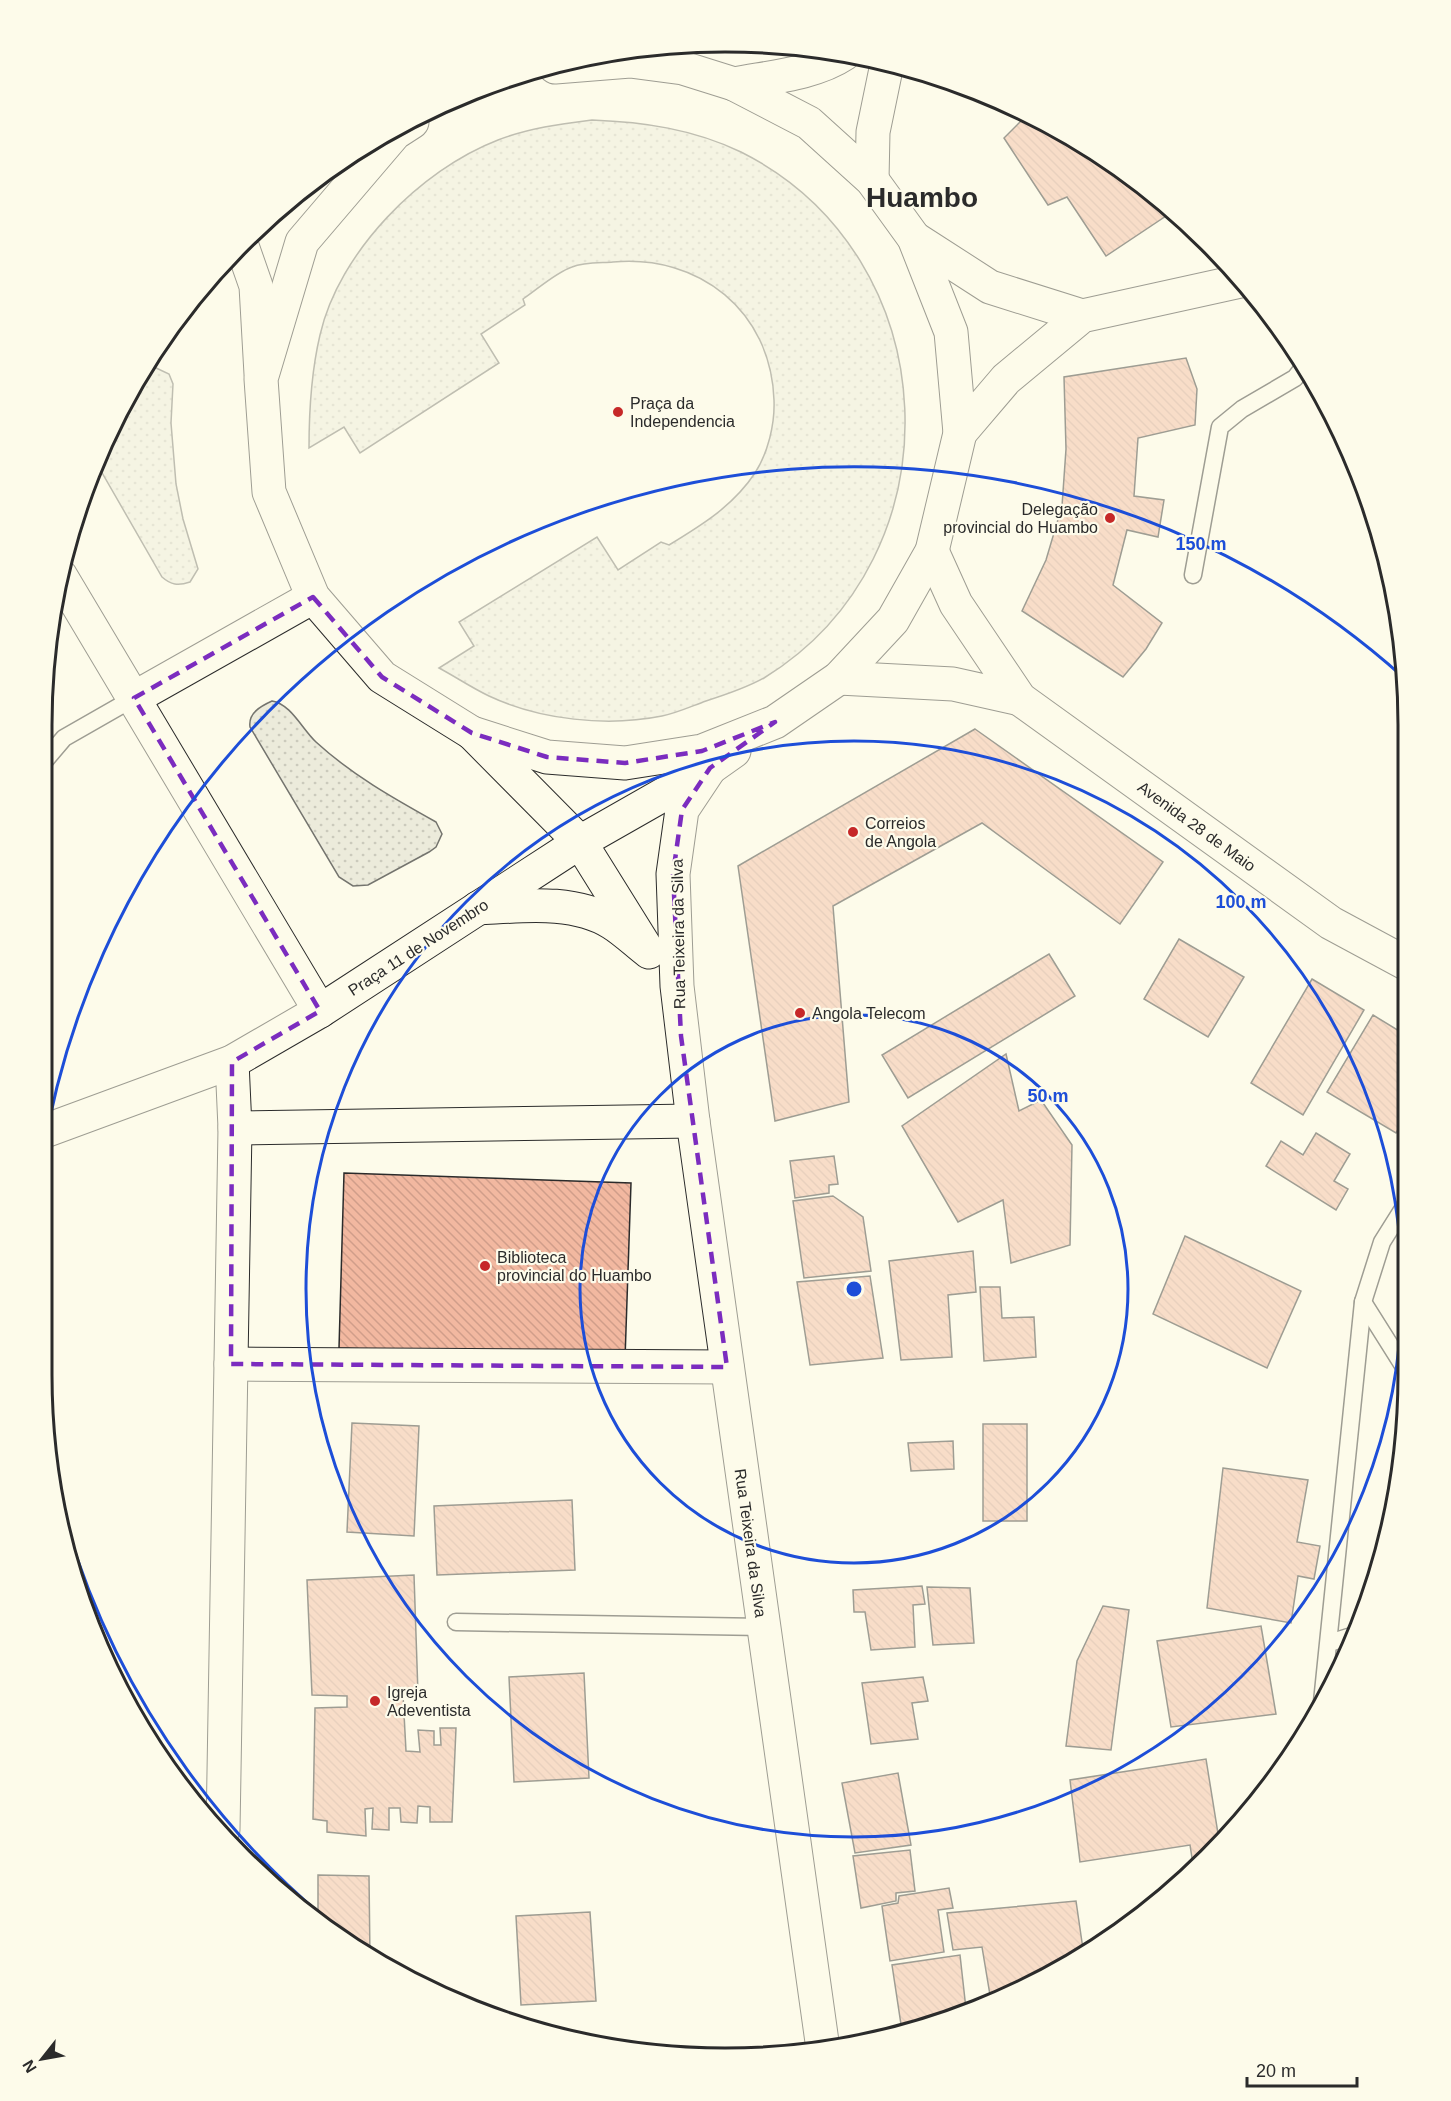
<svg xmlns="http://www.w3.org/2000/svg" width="1451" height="2101" font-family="Helvetica,sans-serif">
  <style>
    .grass { fill: url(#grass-dots); stroke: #74746e; stroke-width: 1.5 }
    .building { fill: url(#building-back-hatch); stroke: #2b2b2b; stroke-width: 1.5 }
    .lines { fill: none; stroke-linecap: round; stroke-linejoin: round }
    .service-casing { stroke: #2b2b2b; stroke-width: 19 }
    .minor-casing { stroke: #2b2b2b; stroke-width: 35 }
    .tertiary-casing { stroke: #2b2b2b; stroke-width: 35 }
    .secondary-casing { stroke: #2b2b2b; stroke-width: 35 }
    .service { stroke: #fdfbea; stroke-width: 16 }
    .minor { stroke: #fdfbea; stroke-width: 33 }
    .tertiary { stroke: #fdfbea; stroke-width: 33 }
    .secondary { stroke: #fdfbea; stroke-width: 33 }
    .marked { fill: none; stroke: #7b2cbf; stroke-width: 4.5; stroke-dasharray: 12 8; stroke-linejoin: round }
    .ring { fill: none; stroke: #1d4ed8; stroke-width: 3 }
    .poi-dot { fill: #c62828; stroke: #fdfbea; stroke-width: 2 }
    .labels { text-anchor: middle; stroke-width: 4.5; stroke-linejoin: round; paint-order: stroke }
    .poi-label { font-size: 16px; fill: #2b2b2b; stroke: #fdfbea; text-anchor: start }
    .street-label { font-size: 16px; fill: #2b2b2b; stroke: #fdfbea }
    .town-label { font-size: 28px; font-weight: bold; fill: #2b2b2b; stroke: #fdfbea }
    .rim { fill: none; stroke: #2b2b2b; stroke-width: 3 }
    .centre { fill: #1d4ed8; stroke: #fdfbea; stroke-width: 3 }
    .ring-label { font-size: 18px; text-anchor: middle; font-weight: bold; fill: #1d4ed8; stroke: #fdfbea; stroke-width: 4.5; stroke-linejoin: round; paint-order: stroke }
  </style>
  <defs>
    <pattern id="grass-dots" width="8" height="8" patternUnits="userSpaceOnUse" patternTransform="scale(1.5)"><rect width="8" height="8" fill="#ecebdb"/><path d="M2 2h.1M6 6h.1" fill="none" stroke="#cbcabc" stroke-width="1.8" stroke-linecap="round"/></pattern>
    <pattern id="building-back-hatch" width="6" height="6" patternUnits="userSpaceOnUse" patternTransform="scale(1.5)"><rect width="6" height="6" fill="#f2b8a0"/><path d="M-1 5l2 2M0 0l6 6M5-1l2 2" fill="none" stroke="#d09e8a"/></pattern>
  </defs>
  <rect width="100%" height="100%" fill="#fdfbea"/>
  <!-- grass -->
  <g class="grass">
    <path d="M592,120C644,122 693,129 741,152C949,256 962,556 764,678C746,688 725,695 706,701C692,706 677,713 662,716C607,727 540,720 489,696C472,688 456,677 439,668L474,646L459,622L597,537L618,570L661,542L669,545C702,525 733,506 755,473C768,453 775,424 774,400C771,311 699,254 613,262C601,263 584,262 572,267C555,273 538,289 523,299L525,305L481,334L499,363L360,453L344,427L309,448C309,409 311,373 320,335C339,252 420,170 498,140C529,128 560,124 592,120Z"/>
    <path d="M154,367L169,374L173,384L171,423L176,484L183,519L198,569L190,582C178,586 171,585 162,577L97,464C107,443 131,370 154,367Z"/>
    <path d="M272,701C291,704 302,729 316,742C352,775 393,798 436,822L442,834L436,847L429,852L368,885L353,886L339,877L250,727C248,713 261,706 272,701Z"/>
  </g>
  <!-- building -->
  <g class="building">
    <path d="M1011,107L1106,157L1172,212L1106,256L1067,197L1048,205L1004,138L1021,121Z"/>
    <path d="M1186,358L1197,389L1195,425L1138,438L1134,496L1164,500L1158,537L1127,530L1113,585L1162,623L1146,649L1123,677L1022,611L1046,560L1062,506L1066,449L1064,377Z"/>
    <path d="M975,729L1163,862L1120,924L982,823L833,906L849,1102L775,1121L738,866Z"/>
    <path d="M1179,939L1244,977L1208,1037L1144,999Z"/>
    <path d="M1049,954L1075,996L908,1098L882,1055Z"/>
    <path d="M1312,979L1364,1010L1303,1115L1251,1083Z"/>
    <path d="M1373,1015L1409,1037V1111L1396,1133L1327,1092Z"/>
    <path d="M1006,1054L1019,1111L1041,1100L1072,1145L1070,1245L1011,1263L1003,1200L958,1222L902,1126Z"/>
    <path d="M1316,1133L1350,1154L1334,1181L1348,1189L1336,1210L1266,1166L1281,1141L1303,1155Z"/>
    <path d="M834,1156L838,1184L829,1185V1193L795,1198L790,1161Z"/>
    <path d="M344,1173L631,1183L625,1359L339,1348Z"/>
    <path d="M833,1196L863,1217L871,1271L804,1278L793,1201Z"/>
    <path d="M1185,1236L1301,1291L1267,1368L1153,1314Z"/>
    <path d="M973,1251L976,1292L948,1295L952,1357L901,1360L889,1261Z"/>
    <path d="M870,1276L883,1358L810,1365L797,1282Z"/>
    <path d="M980,1287H1000L1002,1318L1034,1317L1036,1357L984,1361Z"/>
    <path d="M352,1423L419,1426L414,1536L347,1532Z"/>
    <rect x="983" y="1424" width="44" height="97"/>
    <path d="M953,1441L954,1469L911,1471L908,1443Z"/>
    <path d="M1223,1468L1308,1480L1297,1542L1320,1546L1314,1579L1298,1576L1291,1623L1207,1608Z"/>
    <path d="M572,1500L575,1570L437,1575L434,1506Z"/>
    <path d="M414,1575L418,1694L403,1695L406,1751L420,1752L418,1730L434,1731V1745H441L440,1728H456L452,1822H430V1807L418,1806L417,1823L401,1822L400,1808H389V1830L372,1829L373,1808L365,1809L366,1836L327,1832V1821L313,1819L315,1708L347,1707V1696L312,1695L307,1580Z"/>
    <path d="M922,1586L925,1604L913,1605L915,1647L871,1650L865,1612H854L853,1590Z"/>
    <path d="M927,1587L970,1588L974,1643L933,1645Z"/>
    <path d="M1103,1606L1129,1610L1111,1750L1066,1746L1077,1661Z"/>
    <path d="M1261,1626L1276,1714L1171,1727L1157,1641Z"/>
    <path d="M584,1673L589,1778L514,1782L509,1677Z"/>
    <path d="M923,1677L928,1701L912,1703L918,1739L871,1744L862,1683Z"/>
    <path d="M1206,1759L1220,1846L1194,1871L1190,1845L1080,1862L1070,1780Z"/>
    <path d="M898,1773L911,1845L855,1853L842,1783Z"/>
    <path d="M910,1850L915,1891L896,1893V1901L861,1908L853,1856Z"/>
    <path d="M318,1875L369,1876L370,1958L318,1920Z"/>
    <path d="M949,1888L953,1908L938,1910L944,1952L890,1961L882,1906L898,1903L899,1896Z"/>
    <path d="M1076,1901L1084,1956L1028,1988L991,2001L982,1947L953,1950L947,1913Z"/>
    <path d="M590,1912L596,2001L521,2005L516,1916Z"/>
    <path d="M960,1955L966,2009L902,2031L892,1965Z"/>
  </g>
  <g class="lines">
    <!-- service casing -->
    <g class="service-casing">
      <g id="service">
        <path d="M1193,575L1220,427L1242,409L1295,378L1305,365"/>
        <path d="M42,764L64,738L134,698"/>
        <path d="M1363,1302L1409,1375"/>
        <path d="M456,1622L763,1627"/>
        <path d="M1329,1643L1358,1634"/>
        <path d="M1322,1702L1363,1302L1382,1242L1409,1199"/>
      </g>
    </g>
    <!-- minor casing -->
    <g class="minor-casing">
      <g id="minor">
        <path d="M235,1128L693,1121"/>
        <path d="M231,1364L727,1367"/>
        <path d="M223,1830L235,1128L232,1062"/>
      </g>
    </g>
    <!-- tertiary casing -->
    <g class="tertiary-casing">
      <g id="tertiary">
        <path d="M241,243L256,286L261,374"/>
        <path d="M932,551L956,604L1020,699L1331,923L1409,965"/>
        <path d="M60,575L320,1011"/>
        <path d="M839,678L953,684L1020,699"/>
        <path d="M134,698L313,597"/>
        <path d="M472,733L580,842L646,948"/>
        <path d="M710,768L682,810L673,874L677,986L693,1121L823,2049"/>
      </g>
    </g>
    <!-- secondary casing -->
    <g class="secondary-casing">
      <g id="secondary">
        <path d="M734,84C770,77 814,74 844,54"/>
        <path d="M412,122L395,133L302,242L261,379L269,492L313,597L382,677L472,733L547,757L625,763L702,751L775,722L839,678L893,620L932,551L960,433L951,332L914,238L872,180L809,123L734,84L683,68L630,61L555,67"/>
        <path d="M872,180L873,132L887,64"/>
        <path d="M914,238L990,287L1082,316"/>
        <path d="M960,433L1006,379L1082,316L1241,281"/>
        <path d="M478,908C521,906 574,899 612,923C625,931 637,943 649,952"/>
        <path d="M42,1132L232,1062L320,1011L580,842L710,768L734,751"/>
      </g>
    </g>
    <!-- service -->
    <use href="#service" class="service"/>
    <!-- minor -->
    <use href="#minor" class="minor"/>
    <!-- tertiary -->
    <use href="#tertiary" class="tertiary"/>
    <!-- secondary -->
    <use href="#secondary" class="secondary"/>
  </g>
  <!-- marked area -->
  <path d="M0 0H1451V2101H0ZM313,597L382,677L472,733L547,757L625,763L702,751L775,722L710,768L682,810L673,874L681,1036L727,1367L231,1364L232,1062L320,1011L134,698Z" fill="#fdfbea" fill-opacity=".55" fill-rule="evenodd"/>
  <path class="marked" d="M313,597L382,677L472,733L547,757L625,763L702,751L775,722L710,768L682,810L673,874L681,1036L727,1367L231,1364L232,1062L320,1011L134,698Z"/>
  <!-- distance rings -->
  <g class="ring">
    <circle cx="854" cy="1289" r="274"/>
    <circle cx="854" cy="1289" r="548"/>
    <path d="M406 1978A822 822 0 0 1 58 1495M42 1160A822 822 0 0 1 1404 678"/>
  </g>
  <!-- markers -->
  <g class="poi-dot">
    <circle cx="618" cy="412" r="6"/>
    <circle cx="1110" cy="518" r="6"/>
    <circle cx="853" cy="832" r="6"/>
    <circle cx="800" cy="1013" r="6"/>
    <circle cx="485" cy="1266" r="6"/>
    <circle cx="375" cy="1701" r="6"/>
  </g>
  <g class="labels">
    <!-- poi labels -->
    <g class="poi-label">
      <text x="630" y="409">Praça da<tspan x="630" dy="18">Independencia</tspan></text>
      <text x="1098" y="515" text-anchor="end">Delegação<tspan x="1098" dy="18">provincial do Huambo</tspan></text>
      <text x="865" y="829">Correios<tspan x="865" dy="18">de Angola</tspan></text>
      <text x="812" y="1019">Angola Telecom</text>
      <text x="497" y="1263">Biblioteca<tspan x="497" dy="18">provincial do Huambo</tspan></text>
      <text x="387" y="1698">Igreja<tspan x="387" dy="18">Adeventista</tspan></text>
    </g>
    <!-- street labels -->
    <g class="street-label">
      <text transform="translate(1197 826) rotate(36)" y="6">Avenida 28 de Maio</text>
      <text transform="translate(678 934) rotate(-91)" y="6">Rua Teixeira da Silva</text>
      <text transform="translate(418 947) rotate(-33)" y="6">Praça 11 de Novembro</text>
      <text transform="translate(751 1543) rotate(82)" y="6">Rua Teixeira da Silva</text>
    </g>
    <!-- town labels -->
    <g class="town-label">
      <text x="922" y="207">Huambo</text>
    </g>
  </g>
  <!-- crop -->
  <path d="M0 0H1451V2101H0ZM725 52H725A673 673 0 0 1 1398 725V1375A673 673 0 0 1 725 2048H725A673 673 0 0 1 52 1375V725A673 673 0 0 1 725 52Z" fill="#fdfbea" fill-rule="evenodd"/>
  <path class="rim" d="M725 52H725A673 673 0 0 1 1398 725V1375A673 673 0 0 1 725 2048H725A673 673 0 0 1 52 1375V725A673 673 0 0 1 725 52Z"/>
  <circle cx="854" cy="1289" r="9" class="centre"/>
  <g class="ring-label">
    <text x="1201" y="550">150 m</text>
    <text x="1241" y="908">100 m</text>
    <text x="1048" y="1102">50 m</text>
  </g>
  <!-- north arrow -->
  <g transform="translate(42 2059) rotate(239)" stroke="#fdfbea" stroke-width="4.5" paint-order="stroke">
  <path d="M0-4.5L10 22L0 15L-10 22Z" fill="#2b2b2b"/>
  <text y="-9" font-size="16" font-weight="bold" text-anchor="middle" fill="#2b2b2b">N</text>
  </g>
  <!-- scale -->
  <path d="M1247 2077v9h110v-9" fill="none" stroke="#2b2b2b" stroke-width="3"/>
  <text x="1256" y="2077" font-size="18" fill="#2b2b2b" stroke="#fdfbea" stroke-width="4.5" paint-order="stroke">20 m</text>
</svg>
